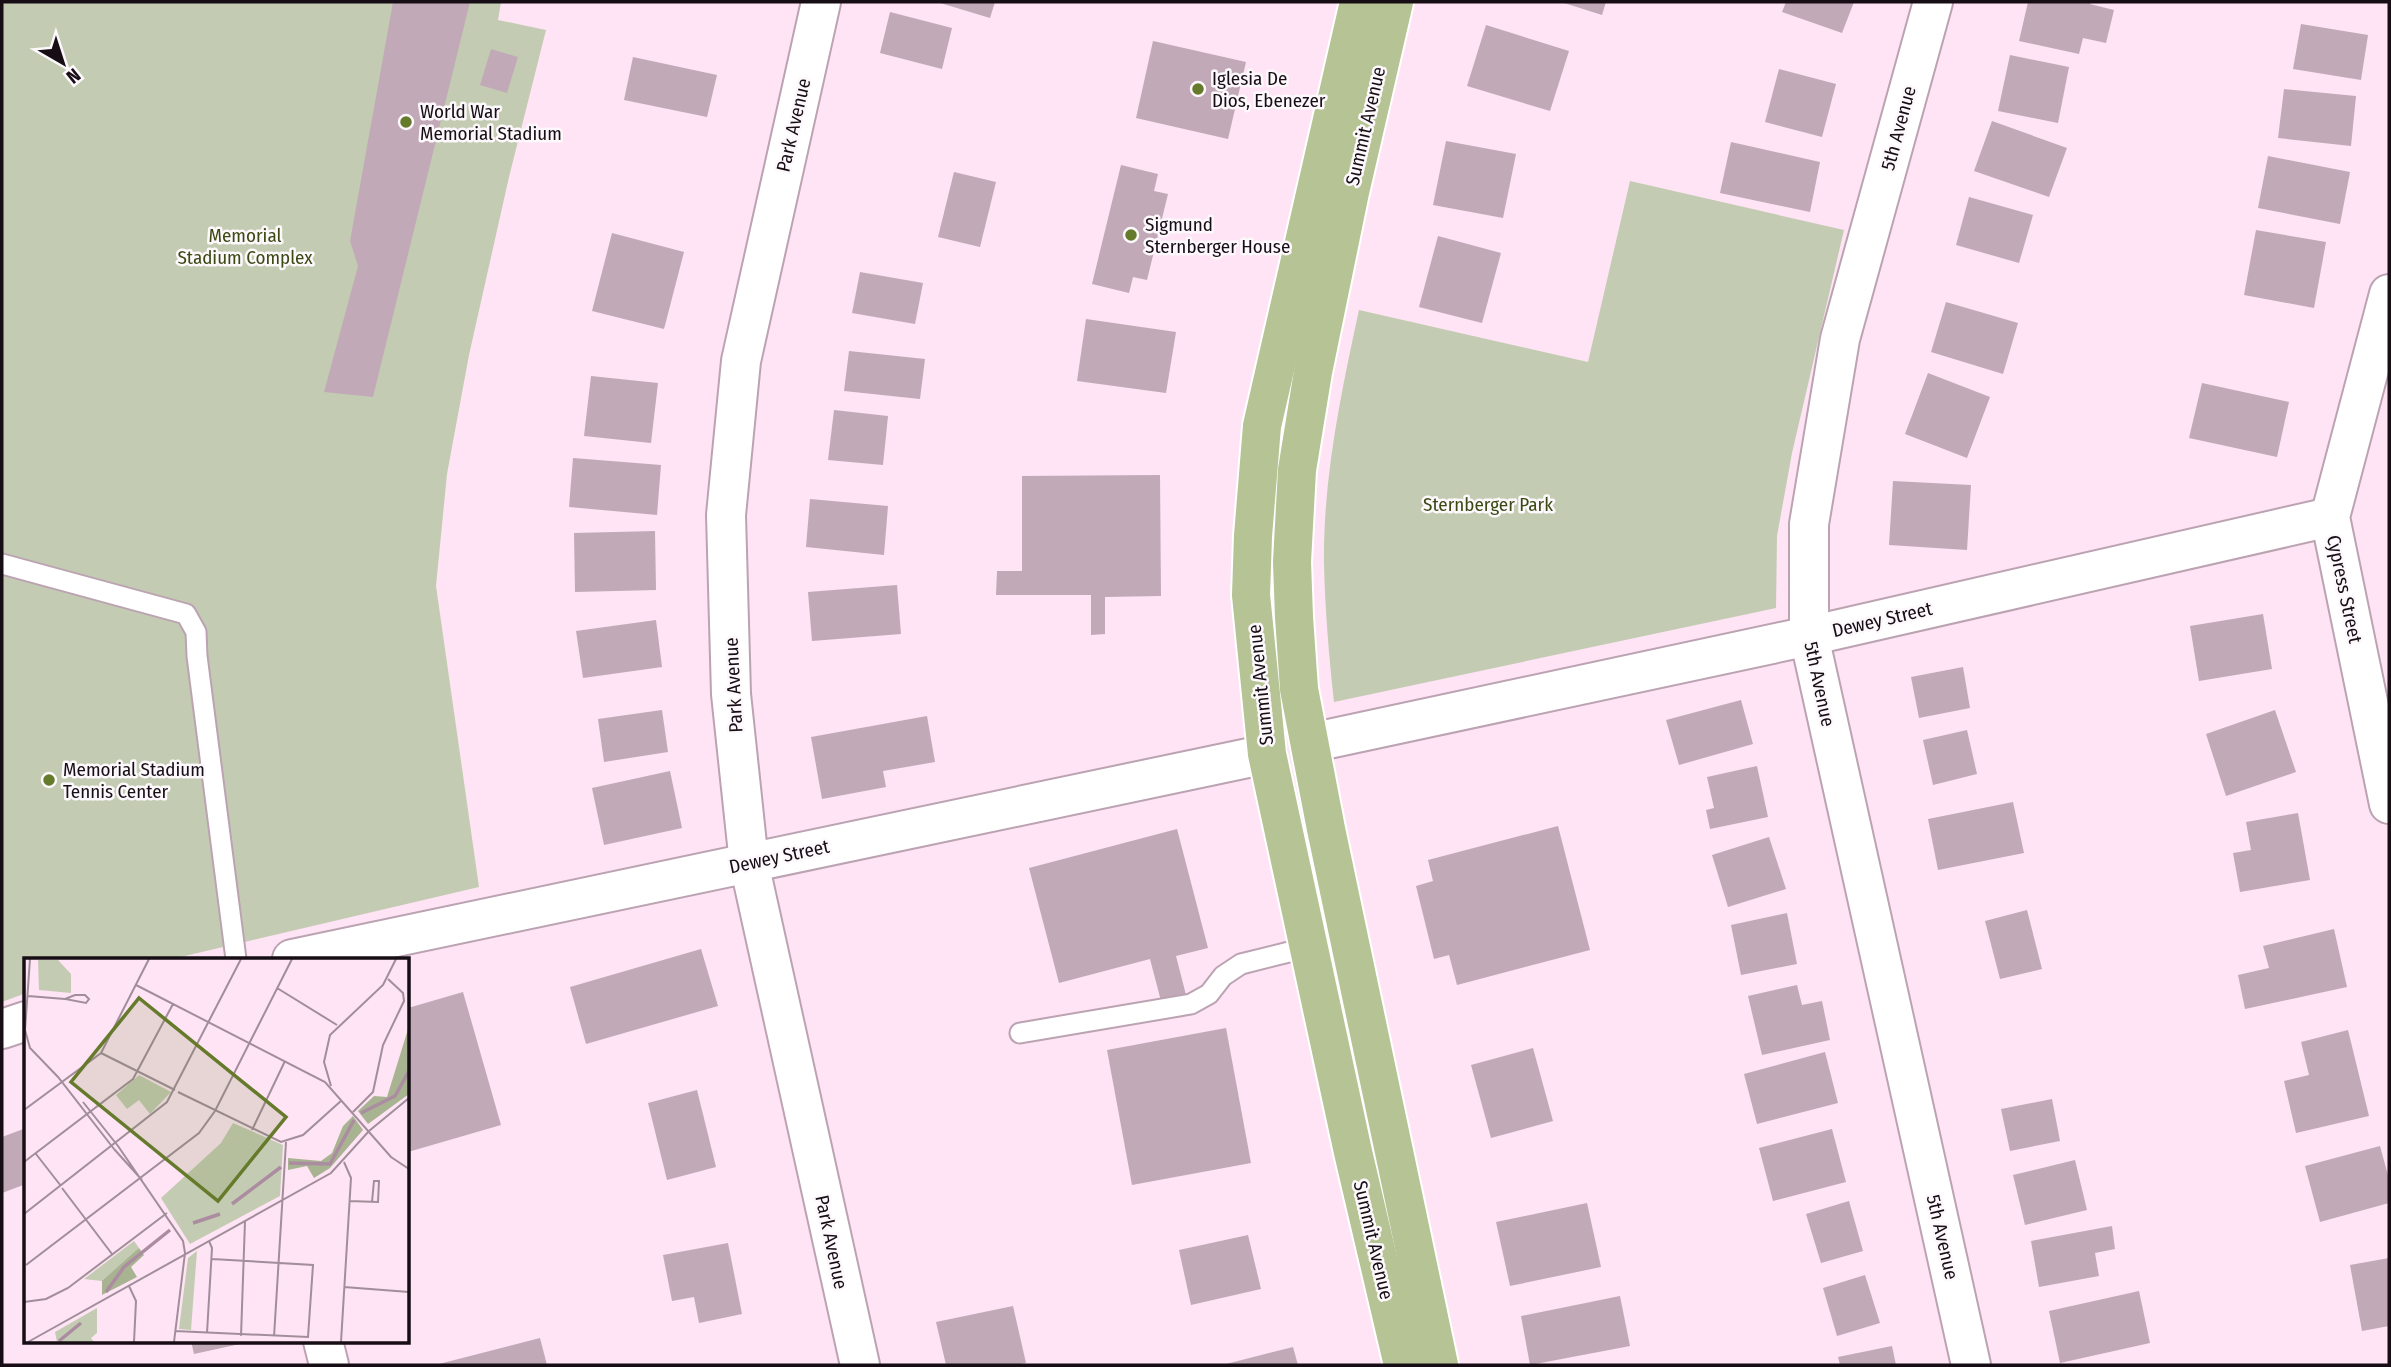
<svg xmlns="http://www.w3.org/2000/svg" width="2391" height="1367" font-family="'Fira Sans Condensed',sans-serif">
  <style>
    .green { fill: #c3ccb2 }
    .building { fill: #c2a9b8 }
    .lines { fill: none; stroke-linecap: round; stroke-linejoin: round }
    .service-casing { stroke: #bba3b2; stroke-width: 23 }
    .minor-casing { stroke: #bba3b2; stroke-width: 42 }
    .primary-casing { stroke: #fff; stroke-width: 42 }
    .service { stroke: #fff; stroke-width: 19 }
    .minor { stroke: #fff; stroke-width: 38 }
    .primary { stroke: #b6c394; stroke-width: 38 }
    .poi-dot { fill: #657a2a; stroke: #fdf8fb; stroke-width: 2.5 }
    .labels { text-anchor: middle; stroke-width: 5; stroke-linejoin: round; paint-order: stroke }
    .poi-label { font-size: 19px; fill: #160e14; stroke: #fdf8fb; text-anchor: start }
    .street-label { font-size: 19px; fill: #160e14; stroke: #fdf8fb }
    .park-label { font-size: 19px; fill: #3b4913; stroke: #fdf8fb }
    .inset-river { fill: none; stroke: #ac8ca0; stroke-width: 3.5 }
    .inset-road { fill: none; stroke: #a18e9a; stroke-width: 2 }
    .view { fill: #657a2a; fill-opacity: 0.15; stroke: #657a2a; stroke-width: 3.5 }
    .inset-edge { fill: none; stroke: #160e14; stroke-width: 3.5 }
  </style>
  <rect width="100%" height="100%" fill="#fee4f4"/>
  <!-- green -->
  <g class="green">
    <path d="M2,2H501L498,20L546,30L509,177L469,355L447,474L436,586L479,887L172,959H26V993L2,1002Z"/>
    <path d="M1630,181L1844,230L1792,453L1777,536L1776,608L1334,702C1329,656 1325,610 1324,563C1323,478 1341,393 1359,310L1588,362Z"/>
  </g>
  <!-- building -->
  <g class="building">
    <path d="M393,2H470L373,397L324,392L358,266L350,241Z"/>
    <path d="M937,2H995L990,18Z"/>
    <path d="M1561,2H1606L1602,15Z"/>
    <path d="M1786,2H1854L1842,33L1782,12Z"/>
    <path d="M2028,2H2091L2090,4L2114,10L2106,43L2083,38L2079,54L2019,41Z"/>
    <path d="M890,12L952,28L942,69L880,53Z"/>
    <path d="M2301,24L2368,35L2361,80L2293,69Z"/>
    <path d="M1486,25L1569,51L1550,111L1467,86Z"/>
    <path d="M1153,41L1246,62L1228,139L1136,118Z"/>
    <path d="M491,49L518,57L507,93L480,85Z"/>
    <path d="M2010,55L2069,67L2058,123L1998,111Z"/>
    <path d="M633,57L717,75L707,117L624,100Z"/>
    <path d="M1779,69L1836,84L1822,137L1765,122Z"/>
    <path d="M2284,89L2356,96L2351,146L2278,138Z"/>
    <path d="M1992,121L2067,148L2049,197L1974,171Z"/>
    <path d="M1446,141L1516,154L1503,218L1433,205Z"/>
    <path d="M1731,142L1820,162L1810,212L1720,193Z"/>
    <path d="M2268,156L2350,172L2340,224L2258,208Z"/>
    <path d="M1121,165L1158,174L1154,191L1168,194L1147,280L1133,277L1129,293L1092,284Z"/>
    <path d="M954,172L996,182L980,247L938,237Z"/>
    <path d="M1969,197L2033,215L2019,263L1956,245Z"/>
    <path d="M2256,230L2326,242L2314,308L2244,295Z"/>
    <path d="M612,233L684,252L664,329L592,311Z"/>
    <path d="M1438,236L1501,253L1482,323L1419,307Z"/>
    <path d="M860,272L923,283L915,324L852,313Z"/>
    <path d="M1946,302L2018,323L2003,374L1931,352Z"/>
    <path d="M1086,319L1176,332L1166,393L1077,381Z"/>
    <path d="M849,351L925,359L920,399L844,391Z"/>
    <path d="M1928,373L1990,397L1967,458L1905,434Z"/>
    <path d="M591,376L658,383L651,443L584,436Z"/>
    <path d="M2202,383L2289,402L2277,457L2189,438Z"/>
    <path d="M834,410L888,416L883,465L828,460Z"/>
    <path d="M573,458L661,465L657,515L569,507Z"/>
    <path d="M1160,475L1161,596L1105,597V634L1091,635V595H996L997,571H1022V476Z"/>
    <path d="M1893,481L1971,485L1967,550L1889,545Z"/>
    <path d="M810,499L888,506L884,555L806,547Z"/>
    <path d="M655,531L656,590L575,592L574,533Z"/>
    <path d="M897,585L901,634L812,641L808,592Z"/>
    <path d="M2263,614L2272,669L2199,681L2190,626Z"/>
    <path d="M656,620L662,667L583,678L576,631Z"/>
    <path d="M1963,667L1970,708L1919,718L1911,677Z"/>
    <path d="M1741,700L1753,744L1679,765L1666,720Z"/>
    <path d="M662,710L668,752L604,762L598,719Z"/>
    <path d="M2275,710L2296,772L2226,796L2206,734Z"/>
    <path d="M927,716L935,762L883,771L886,787L822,799L811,737Z"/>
    <path d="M1967,730L1977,774L1933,785L1923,740Z"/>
    <path d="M1757,766L1768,817L1710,829L1706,810L1714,808L1707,777Z"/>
    <path d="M670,771L682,828L604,845L592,788Z"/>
    <path d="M2013,802L2024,853L1938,870L1928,819Z"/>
    <path d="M2298,813L2310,880L2240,892L2233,853L2251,850L2246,822Z"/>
    <path d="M1558,826L1590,950L1457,985L1449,955L1434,959L1416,886L1433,881L1428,860Z"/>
    <path d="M1177,829L1208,948L1176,956L1186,995L1161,1001L1150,959L1059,983L1029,868Z"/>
    <path d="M1769,837L1786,889L1728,907L1712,855Z"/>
    <path d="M2027,910L2042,969L2000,979L1985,921Z"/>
    <path d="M1787,913L1797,964L1741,975L1731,925Z"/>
    <path d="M2334,929L2347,987L2245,1009L2238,975L2269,968L2263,946Z"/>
    <path d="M701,949L718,1006L586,1044L570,987Z"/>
    <path d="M1797,985L1802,1005L1822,1001L1830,1040L1762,1055L1748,996Z"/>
    <path d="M463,992L501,1125L408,1152V1008Z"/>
    <path d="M1226,1028L1251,1163L1132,1185L1107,1050Z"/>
    <path d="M2348,1030L2369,1116L2296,1133L2284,1081L2309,1075L2301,1042Z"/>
    <path d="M1533,1048L1553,1121L1491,1138L1471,1065Z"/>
    <path d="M1825,1052L1838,1103L1757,1124L1744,1074Z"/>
    <path d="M697,1090L716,1167L667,1180L648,1103Z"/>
    <path d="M2052,1099L2060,1141L2010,1151L2001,1109Z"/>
    <path d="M26,1128V1184L2,1193V1137Z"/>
    <path d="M1832,1129L1846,1182L1773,1201L1759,1148Z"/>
    <path d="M2380,1146L2389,1179V1203L2320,1222L2305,1166Z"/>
    <path d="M2075,1160L2087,1210L2025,1225L2013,1175Z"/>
    <path d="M1849,1201L1863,1251L1821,1263L1806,1214Z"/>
    <path d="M1587,1203L1601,1267L1510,1286L1496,1222Z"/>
    <path d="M2112,1226L2115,1249L2095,1253L2099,1276L2039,1287L2031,1241Z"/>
    <path d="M1248,1235L1261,1289L1191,1305L1179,1250Z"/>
    <path d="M728,1243L742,1314L699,1323L694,1297L672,1301L663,1255Z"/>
    <path d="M2389,1258V1326L2362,1331L2350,1265Z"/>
    <path d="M1865,1275L1880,1323L1837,1336L1823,1288Z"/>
    <path d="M2139,1291L2150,1343L2060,1363L2049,1311Z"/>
    <path d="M1620,1296L1630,1346L1530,1365L1521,1316Z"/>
    <path d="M1013,1306L1026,1363L1014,1365H946L936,1322Z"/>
    <path d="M540,1338L547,1365H439V1364Z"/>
    <path d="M191,1341H249V1342L194,1354Z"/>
    <path d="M1892,1346L1896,1365H1840L1838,1357Z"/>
    <path d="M1293,1347L1298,1365H1226V1364Z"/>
  </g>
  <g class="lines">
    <!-- service casing -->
    <g class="service-casing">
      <g id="service">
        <path d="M2,564L186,614L196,632L197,656L236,959"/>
        <path d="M1020,1033L1191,1004L1209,994L1223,976L1241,964L1309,947"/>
      </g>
    </g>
    <!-- minor casing -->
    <g class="minor-casing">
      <g id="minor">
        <path d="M821,2L741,361L726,515L731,694L749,863L860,1365"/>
        <path d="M1933,2L1840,339L1809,524V636L1971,1365"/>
        <path d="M2389,294L2330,517L2389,804"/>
        <path d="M1310,743L1809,636L2330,517"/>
        <path d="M292,959L1267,754"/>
        <path d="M2,1029L26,1021"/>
        <path d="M323,1341L329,1365"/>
      </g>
    </g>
    <!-- primary casing -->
    <g class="primary-casing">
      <g id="primary">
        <path d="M1359,2L1262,426L1253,536L1251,595L1267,754L1353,1152L1403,1365"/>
        <path d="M1394,2L1350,192L1313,372L1297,470L1292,562L1294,617L1299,689L1326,829L1439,1365"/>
      </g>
    </g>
    <!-- service -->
    <use href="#service" class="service"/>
    <!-- minor -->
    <use href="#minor" class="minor"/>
    <!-- primary -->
    <use href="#primary" class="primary"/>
  </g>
  <!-- markers -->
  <g class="poi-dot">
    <circle cx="1198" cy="89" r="7"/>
    <circle cx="406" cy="122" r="7"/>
    <circle cx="1131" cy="235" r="7"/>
    <circle cx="49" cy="780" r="7"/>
  </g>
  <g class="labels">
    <!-- poi labels -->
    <g class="poi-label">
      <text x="1212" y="85">Iglesia De<tspan x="1212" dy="22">Dios, Ebenezer</tspan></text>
      <text x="420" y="118">World War<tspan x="420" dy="22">Memorial Stadium</tspan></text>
      <text x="1145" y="231">Sigmund<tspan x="1145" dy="22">Sternberger House</tspan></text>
      <text x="63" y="776">Memorial Stadium<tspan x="63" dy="22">Tennis Center</tspan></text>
    </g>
    <!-- street labels -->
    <g class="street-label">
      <text transform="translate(793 125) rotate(-77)" y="7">Park Avenue</text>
      <text transform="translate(1365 126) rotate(-77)" y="7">Summit Avenue</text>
      <text transform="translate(1898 128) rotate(-75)" y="7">5th Avenue</text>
      <text transform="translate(2345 589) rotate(78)" y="7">Cypress Street</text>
      <text transform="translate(1882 619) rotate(-13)" y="7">Dewey Street</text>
      <text transform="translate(1820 684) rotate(78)" y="7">5th Avenue</text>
      <text transform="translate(733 685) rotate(-93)" y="7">Park Avenue</text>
      <text transform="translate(1260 685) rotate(-96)" y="7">Summit Avenue</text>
      <text transform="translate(779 856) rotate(-12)" y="7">Dewey Street</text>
      <text transform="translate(1943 1237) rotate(77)" y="7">5th Avenue</text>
      <text transform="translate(1374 1240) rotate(77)" y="7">Summit Avenue</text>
      <text transform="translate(832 1242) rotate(78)" y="7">Park Avenue</text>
    </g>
    <!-- park labels -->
    <g class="park-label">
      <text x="245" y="242">Memorial<tspan x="245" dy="22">Stadium Complex</tspan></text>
      <text x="1488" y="511">Sternberger Park</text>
    </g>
  </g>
  <!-- overview -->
  <g transform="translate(24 958)">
    <rect width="385" height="385" fill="#fee4f4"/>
    <path d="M14,2H34L47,16V35L15,32ZM115,117L147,134L126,156L115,142L103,151L92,137ZM209,165L259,187L256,238L166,286L137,240L197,185ZM110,283L115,290L88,318L78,323L60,321ZM173,293L167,372L155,371L164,300ZM73,350V375L67,380L70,384H33L31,374Z" fill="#c3ccb2"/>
    <path d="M385,68V136L344,166L334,153L350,138L363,139ZM329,158L339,172L306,210L290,220L283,208L264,212V200L297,203L308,195L319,168ZM115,290L120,297L107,309L113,319L78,337V323Z" fill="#a7b391"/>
    <path class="inset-river" d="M337,155L371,138L385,113M265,205L306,206L330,162M208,246L257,209M169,265L196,256M82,334L100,309L146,272M35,383L57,365"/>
    <path class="inset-road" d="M6,1L1,72L6,90L34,119L90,191M112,27L301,124L367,199L385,211M253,30L313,67M51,37H61L65,41L62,45L41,41ZM4,38L41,41M77,95L151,132M307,128L300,104L306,77L359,27L372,1M154,134L257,184L279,177L318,142M59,144L94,188M0,152L77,95L125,1M329,154L349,134L359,87L380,43L379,35L364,21M228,172L261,103M94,188L159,283L161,295L150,384M90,191L118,222M12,196L37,228M0,204L109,121L149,46M38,230L88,296M325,243L354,244L355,223H350L348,244M0,256L143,144L217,1M2,307L175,175L191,153L268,1M105,328L112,343L110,384M320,329L385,334M0,344L22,341L44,330L143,255M151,373L284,379L289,307L188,301M183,375L188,290L185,283M217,378L221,263M250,379L262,184M4,384L307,215L345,173L385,140M317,384L327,220L320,204"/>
    <path class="view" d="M115,40L262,159L194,243L47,124Z"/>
    <rect width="385" height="385" class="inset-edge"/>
  </g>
  <!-- border -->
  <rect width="2391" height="1367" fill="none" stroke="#160e14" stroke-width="7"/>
  <!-- north arrow -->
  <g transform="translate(63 63) rotate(141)" stroke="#fdf8fb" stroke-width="5" paint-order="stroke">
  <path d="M0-5L12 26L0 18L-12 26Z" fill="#160e14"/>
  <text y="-10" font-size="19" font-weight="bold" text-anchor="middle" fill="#160e14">N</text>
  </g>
</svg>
